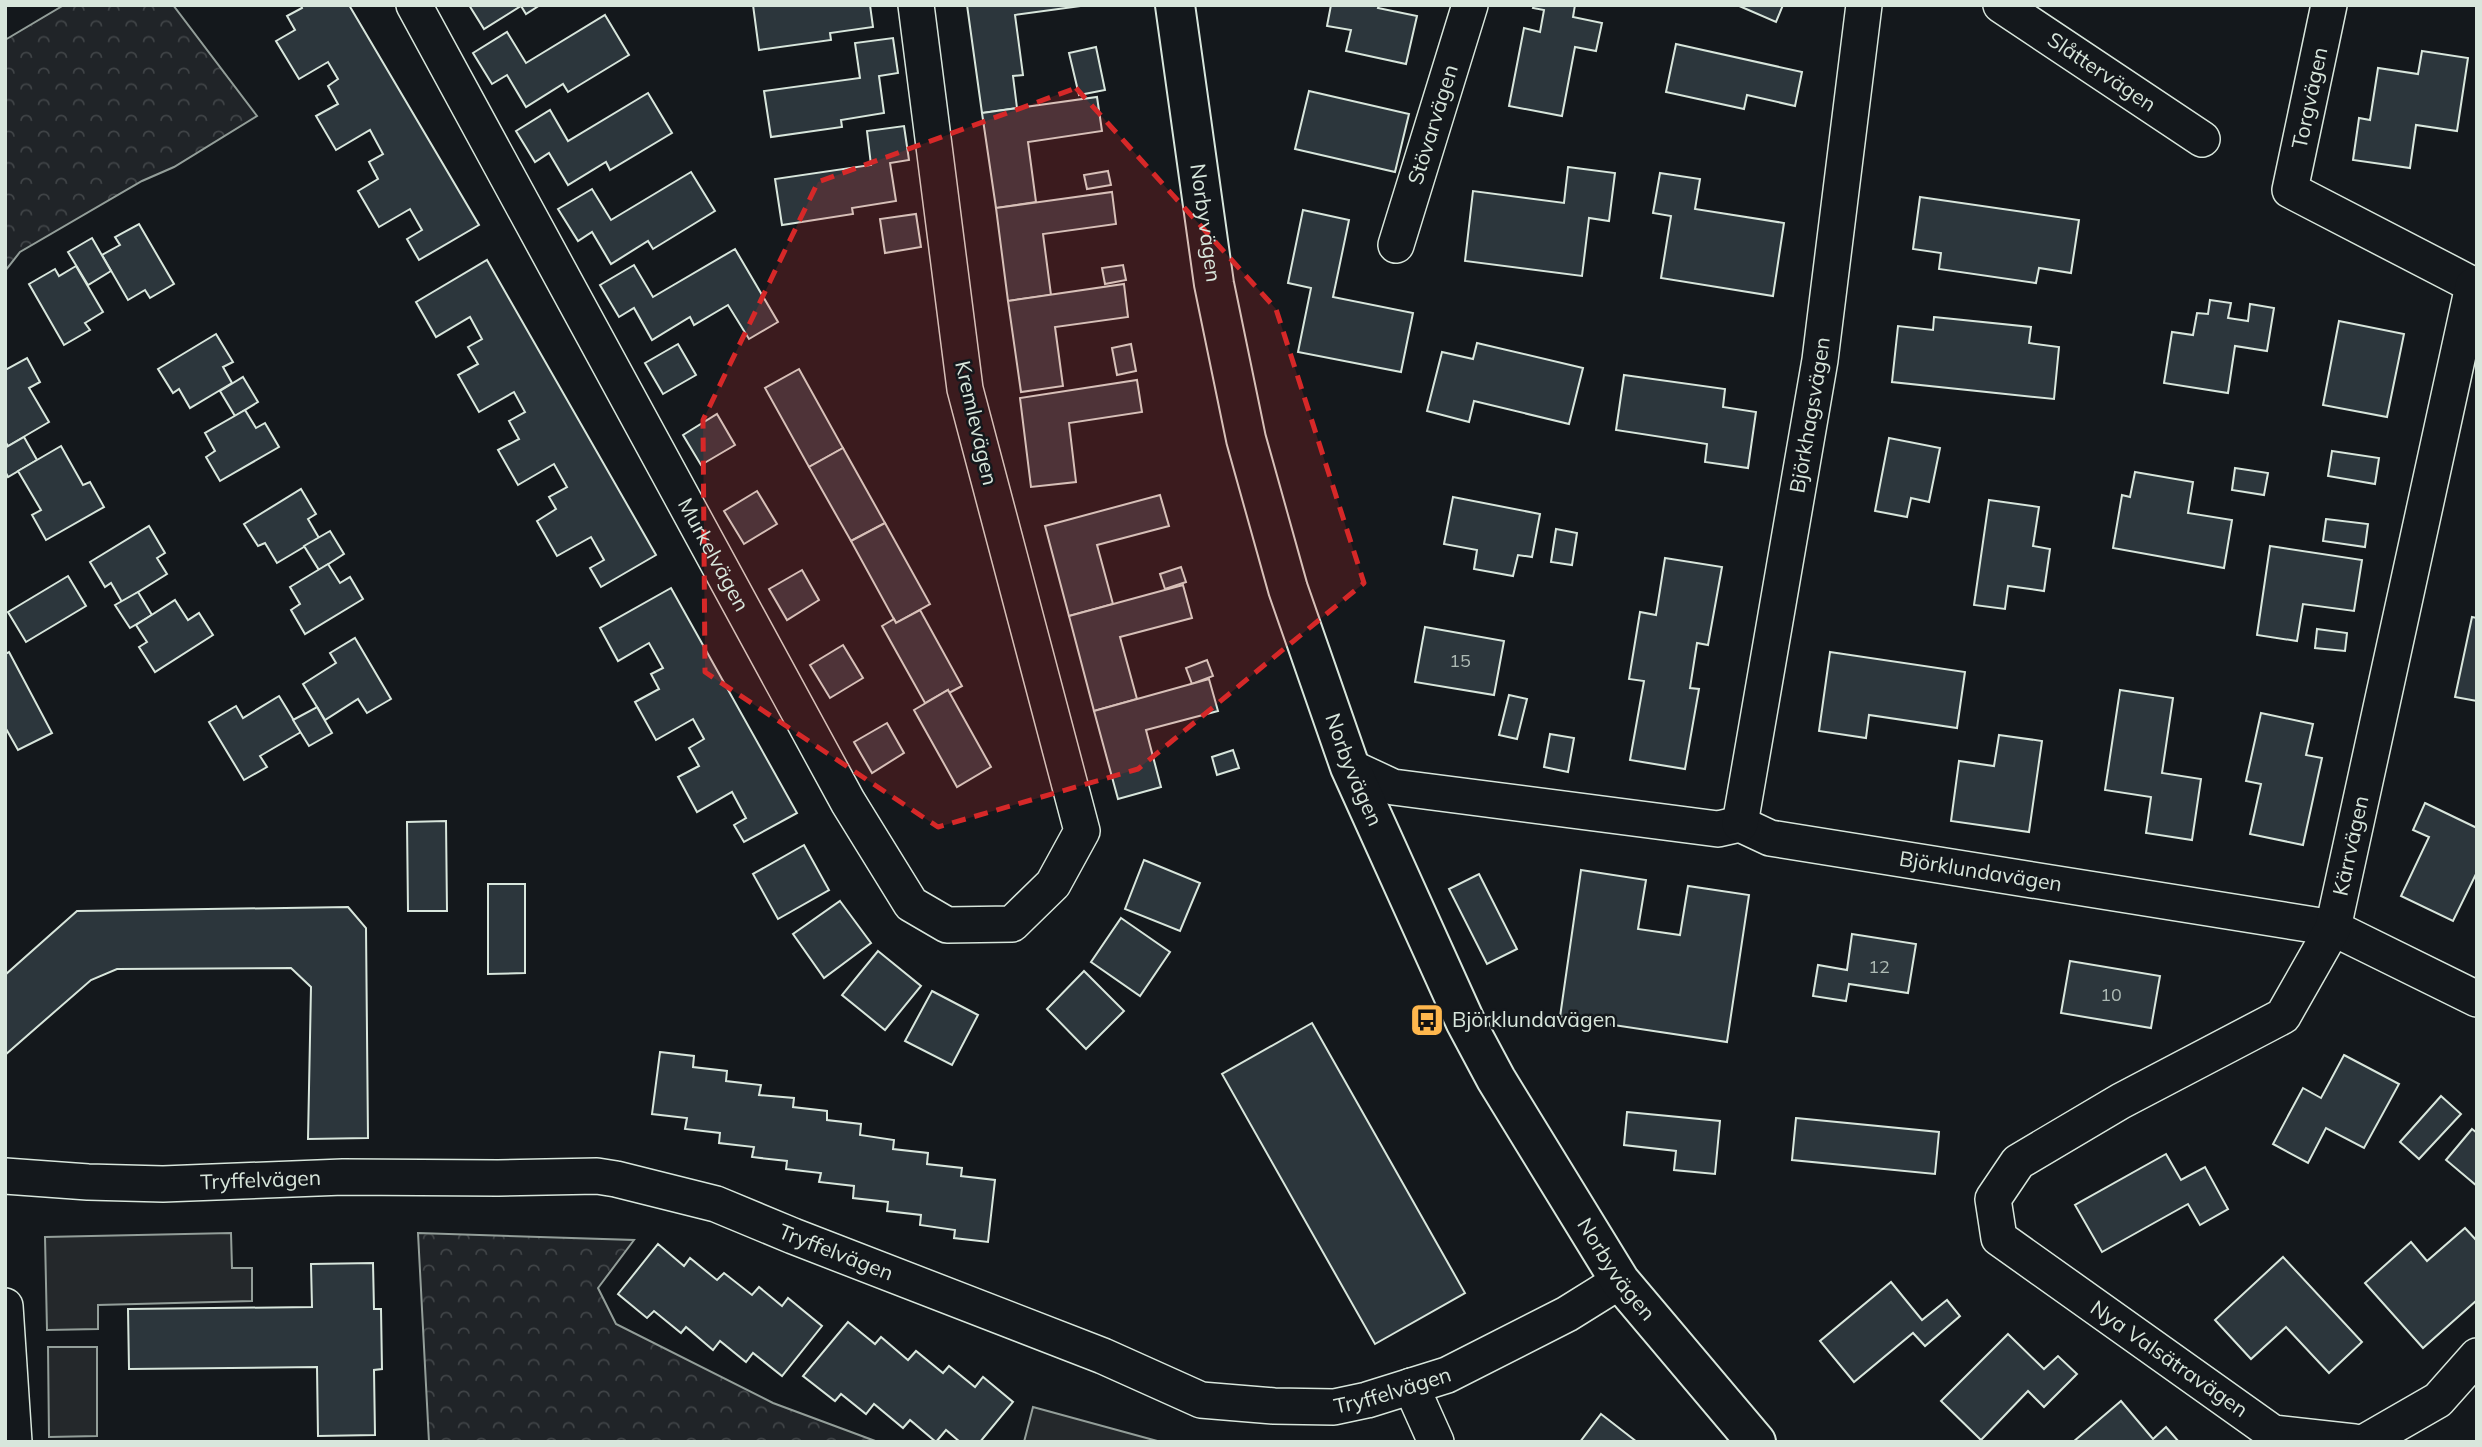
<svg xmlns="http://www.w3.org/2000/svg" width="2482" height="1447" font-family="Mulish,sans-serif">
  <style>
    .forest { fill: url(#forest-crowns); stroke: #939e99; stroke-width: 2 }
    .parking { fill: #24282b; stroke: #939e99; stroke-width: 2 }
    .building { fill: #2c363c; stroke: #d8e6dc; stroke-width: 2 }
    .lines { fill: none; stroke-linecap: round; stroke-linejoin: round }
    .street-casing { stroke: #d8e6dc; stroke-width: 38 }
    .secondary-casing { stroke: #d8e6dc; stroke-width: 42 }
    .street { stroke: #14181c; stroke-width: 35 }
    .secondary { stroke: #14181c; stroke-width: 38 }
    .marked { fill: #d62828; fill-opacity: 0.2; stroke: #d62828; stroke-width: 5; stroke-dasharray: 14 9; stroke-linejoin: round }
    .labels { text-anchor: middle; stroke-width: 5; stroke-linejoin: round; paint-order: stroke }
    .number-label { font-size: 18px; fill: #adbab4 }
    .street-label { font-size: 21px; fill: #d8e6dc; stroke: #14181c }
    .poi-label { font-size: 21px; fill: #d8e6dc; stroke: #14181c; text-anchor: start }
  </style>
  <defs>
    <pattern id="forest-crowns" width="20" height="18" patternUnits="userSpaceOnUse" patternTransform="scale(1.75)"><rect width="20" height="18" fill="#202428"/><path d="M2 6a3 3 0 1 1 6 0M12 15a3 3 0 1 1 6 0" fill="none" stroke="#404447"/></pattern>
  </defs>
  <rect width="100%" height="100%" fill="#14181c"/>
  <!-- forest -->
  <g class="forest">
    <path d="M64,5H173L257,116L174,167L142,181L20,252L5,271V40Z"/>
    <path d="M418,1233L634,1240L598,1288L616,1324L773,1403L878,1442H429Z"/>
  </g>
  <!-- parking -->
  <g class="parking">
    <path d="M231,1233L232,1268H252V1301L98,1305V1329L47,1330L45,1237Z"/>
    <path d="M48,1347H97V1436L49,1437Z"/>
    <path d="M1033,1407L1161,1442H1024Z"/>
  </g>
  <!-- building -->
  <g class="building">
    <path d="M301,5H349L479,225L419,260L407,239L422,230L410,209L379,227L358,191L378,179L369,162L383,154L370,130L336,150L316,116L338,104L328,86L338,79L328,62L299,79L276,41L295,30L287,16L302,8Z"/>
    <path d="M469,5H540L526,14L521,6L484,29Z"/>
    <path d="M753,5H870L873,27L830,33L831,40L759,50Z"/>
    <path d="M967,5H1088L1015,15L1023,75L1013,76L1017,108L982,113Z"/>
    <path d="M1331,5H1379L1378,8L1417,16L1406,64L1346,51L1351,30L1327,26Z"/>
    <path d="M1534,5H1575L1573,17L1602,23L1596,51L1575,47L1562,116L1509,106L1524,28L1540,32L1544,10L1533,8Z"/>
    <path d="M1737,5H1783L1776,22Z"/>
    <path d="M605,15L629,55L568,92L563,84L526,107L507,75L492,84L473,53L507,32L526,63Z"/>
    <path d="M893,38L898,73L879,76L884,113L841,120L842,127L771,137L764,91L860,78L855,43Z"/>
    <path d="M1676,44L1802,72L1795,106L1747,95L1744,109L1666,92Z"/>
    <path d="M1096,47L1105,90L1079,95L1069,53Z"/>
    <path d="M2422,51L2468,58L2457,131L2416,125L2410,168L2353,160L2359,118L2370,120L2378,68L2418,74Z"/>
    <path d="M1309,91L1409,114L1395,172L1295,149Z"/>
    <path d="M648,93L672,133L610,170L606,162L568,185L549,153L535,162L516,131L550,110L568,141Z"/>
    <path d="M1097,97L1102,131L1028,142L1036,202L996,208L982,113Z"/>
    <path d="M904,126L909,160L890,163L896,201L852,208L853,214L782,225L775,179L871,165L867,131Z"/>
    <path d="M1568,167L1615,173L1609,221L1589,218L1582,276L1465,261L1473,191L1564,203Z"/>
    <path d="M1108,171L1111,185L1087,189L1084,175Z"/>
    <path d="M691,172L715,211L653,249L648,241L611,264L592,232L578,241L558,209L592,189L611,220Z"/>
    <path d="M1660,173L1700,179L1695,209L1784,223L1773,296L1661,278L1671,216L1653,213Z"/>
    <path d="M1112,192L1116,224L1043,234L1051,295L1008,301L996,208Z"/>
    <path d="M1920,197L2079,220L2071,273L2039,268L2036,283L1939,269L1941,253L1913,249Z"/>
    <path d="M1303,210L1349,220L1333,297L1413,313L1401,372L1298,352L1311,288L1288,283Z"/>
    <path d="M916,214L921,247L885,253L880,219Z"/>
    <path d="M139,224L174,284L150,298L145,290L128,300L102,255L120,245L115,237Z"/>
    <path d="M92,238L111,271L88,285L68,252Z"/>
    <path d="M735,249L778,322L749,339L728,305L694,325L690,317L652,340L634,308L619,317L600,285L634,265L653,297Z"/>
    <path d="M487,260L656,555L601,587L590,568L604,560L591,537L557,556L537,521L556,509L549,497L567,487L554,464L518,485L498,450L519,439L509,421L525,412L514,392L479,412L458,375L478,364L468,347L482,339L470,317L436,337L416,302Z"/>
    <path d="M1123,265L1126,280L1105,284L1102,268Z"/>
    <path d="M76,266L103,312L85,323L90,330L64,345L29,284L55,269L59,276Z"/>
    <path d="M1124,284L1128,317L1055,327L1063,386L1021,392L1008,301Z"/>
    <path d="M2210,300L2231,303L2228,318L2248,321L2250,304L2274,308L2267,351L2235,346L2228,393L2164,383L2172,332L2193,335L2197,313L2208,314Z"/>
    <path d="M1934,317L2031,327L2029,343L2059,347L2054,399L1892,382L1898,326L1933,330Z"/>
    <path d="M2339,321L2404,334L2387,417L2323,405Z"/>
    <path d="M216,334L233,362L223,367L232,383L190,408L179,389L173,393L158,369Z"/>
    <path d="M1477,343L1583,368L1569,424L1474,401L1469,422L1427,411L1442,352L1473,359Z"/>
    <path d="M678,344L696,375L663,394L645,363Z"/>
    <path d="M1131,344L1136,371L1117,375L1112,348Z"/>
    <path d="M27,358L40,382L29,388L49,422L8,446L5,441V370Z"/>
    <path d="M799,369L843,448L809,467L765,388Z"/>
    <path d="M1624,375L1725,389L1723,407L1756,412L1748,468L1705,462L1707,444L1616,430Z"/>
    <path d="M243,377L258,402L235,416L220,391Z"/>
    <path d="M1137,380L1142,412L1069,423L1076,482L1031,487L1020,398Z"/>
    <path d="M245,410L256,428L265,423L279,447L220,481L206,457L215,451L205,433Z"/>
    <path d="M717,414L735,445L701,465L683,435Z"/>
    <path d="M24,437L37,460L8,477L5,471V448Z"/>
    <path d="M1889,438L1940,448L1929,502L1911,498L1907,517L1875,511Z"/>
    <path d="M61,446L83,485L90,482L104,507L46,540L32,515L41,510L18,471Z"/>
    <path d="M843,448L885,523L851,541L809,467Z"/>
    <path d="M2332,451L2379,458L2375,484L2328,476Z"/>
    <path d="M2235,468L2268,473L2264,495L2232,490Z"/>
    <path d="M2135,472L2193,482L2188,513L2232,520L2224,568L2113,548L2122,495L2130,497Z"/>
    <path d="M301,489L316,514L308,519L319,538L277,563L265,543L258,546L244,524Z"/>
    <path d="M757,491L777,524L744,544L724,511Z"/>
    <path d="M1160,495L1169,526L1097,545L1113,604L1069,616L1045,526Z"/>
    <path d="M1453,497L1540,514L1532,557L1518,555L1513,576L1474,569L1477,550L1444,544Z"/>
    <path d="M1989,500L2039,507L2033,546L2050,549L2044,591L2008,586L2005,609L1974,605Z"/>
    <path d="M2326,519L2368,524L2365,547L2323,541Z"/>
    <path d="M885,523L930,604L896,623L851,541Z"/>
    <path d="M149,526L165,553L157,558L167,574L122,602L111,583L105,587L90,562Z"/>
    <path d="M1556,529L1577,533L1572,565L1551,562Z"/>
    <path d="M330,531L344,554L319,570L304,546Z"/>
    <path d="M2270,546L2362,560L2354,611L2303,604L2297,641L2257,635Z"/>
    <path d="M1665,558L1722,567L1708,645L1697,643L1690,688L1699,689L1685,769L1630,760L1644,681L1629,679L1640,612L1656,615Z"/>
    <path d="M328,564L340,583L350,577L363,599L305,634L291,610L300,604L290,587Z"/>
    <path d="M1181,567L1186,582L1165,589L1160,574Z"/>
    <path d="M802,570L819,600L787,620L769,589Z"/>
    <path d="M68,576L86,606L26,642L8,612Z"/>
    <path d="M1183,585L1192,618L1120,637L1137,699L1094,711L1069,616Z"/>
    <path d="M671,588L797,813L744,842L734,825L746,818L732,792L697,812L678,777L699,766L689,748L704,739L693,719L656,740L635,702L659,689L651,674L663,668L649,643L618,661L600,628Z"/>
    <path d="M138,592L152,615L130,628L115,605Z"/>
    <path d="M175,600L188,620L199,613L213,635L155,672L139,647L147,642L136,625Z"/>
    <path d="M920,610L962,686L949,693L948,690L925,703L882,626L894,619L896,623Z"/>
    <path d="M2472,617L2477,618V701L2455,697Z"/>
    <path d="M1425,627L1504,641L1494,695L1415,682Z"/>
    <path d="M2317,629L2347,633L2345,651L2315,648Z"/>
    <path d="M355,638L391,699L367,713L358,699L325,720L303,684L336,663L330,653Z"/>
    <path d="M843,645L863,678L830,698L810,665Z"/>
    <path d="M9,652L52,733L18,750L5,727V654Z"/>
    <path d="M1830,652L1965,672L1957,728L1869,715L1866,738L1819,731Z"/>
    <path d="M1207,660L1213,676L1192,684L1186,668Z"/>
    <path d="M1209,679L1218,711L1146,730L1161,787L1118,799L1094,711Z"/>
    <path d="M948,690L991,767L957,787L914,710Z"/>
    <path d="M2120,690L2173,698L2162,773L2201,779L2192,840L2146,833L2151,797L2105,790Z"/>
    <path d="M1509,695L1527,699L1517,739L1499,735Z"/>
    <path d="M279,696L301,732L260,756L267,767L244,780L209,722L236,706L243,718Z"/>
    <path d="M317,707L332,733L309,746L293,720Z"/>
    <path d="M2261,713L2313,724L2306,755L2322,758L2303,845L2250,834L2261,784L2246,781Z"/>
    <path d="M887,723L904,753L872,773L854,742Z"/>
    <path d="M1550,734L1574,738L1568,772L1544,767Z"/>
    <path d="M1999,735L2042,741L2029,832L1951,821L1959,761L1994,766Z"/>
    <path d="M1233,750L1239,768L1217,775L1212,757Z"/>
    <path d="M2425,803L2477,828V872L2453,921L2401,896L2429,837L2413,830Z"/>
    <path d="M446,821L447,911H408L407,822Z"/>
    <path d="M804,845L829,890L778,919L753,874Z"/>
    <path d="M1144,860L1200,883L1180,931L1125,909Z"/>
    <path d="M1581,870L1646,880L1638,929L1680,935L1688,886L1749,895L1727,1042L1560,1017Z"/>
    <path d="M1479,874L1517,949L1487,964L1449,889Z"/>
    <path d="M488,884H525V973L488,974Z"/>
    <path d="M840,901L871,943L824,978L793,934Z"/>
    <path d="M348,907L366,928L368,1138L308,1139L311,987L291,968L117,969L91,980L5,1055V975L77,911Z"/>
    <path d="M1121,918L1170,952L1140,996L1091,962Z"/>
    <path d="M1852,934L1916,944L1908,993L1849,984L1846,1001L1813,996L1818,965L1847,970Z"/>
    <path d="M878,951L921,986L885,1030L842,995Z"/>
    <path d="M2070,961L2160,976L2151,1028L2061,1013Z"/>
    <path d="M1084,971L1124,1011L1086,1049L1047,1009Z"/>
    <path d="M932,991L978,1015L952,1065L905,1041Z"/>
    <path d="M1312,1023L1465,1293L1375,1344L1222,1074Z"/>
    <path d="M660,1052L694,1056L693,1067L727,1071L726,1081L761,1085L759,1095L794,1098L793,1107L827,1111V1120L861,1124L860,1135L894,1140L893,1149L928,1153L927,1164L962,1168L961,1176L995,1180L988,1242L954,1238L955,1230L920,1225L921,1215L887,1211L888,1202L853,1198L854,1186L819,1182L821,1173L786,1169L787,1161L752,1157L754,1147L719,1143L720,1133L685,1129L687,1118L652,1114Z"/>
    <path d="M2344,1055L2399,1084L2364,1148L2326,1128L2308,1163L2273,1144L2303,1088L2321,1098Z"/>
    <path d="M2441,1096L2461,1114L2419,1159L2400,1142Z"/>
    <path d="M1627,1112L1720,1121L1715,1174L1674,1170L1676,1151L1624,1145Z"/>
    <path d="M1796,1118L1939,1132L1935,1174L1792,1160Z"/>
    <path d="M2472,1129L2477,1133V1186L2446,1160Z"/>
    <path d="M2166,1154L2181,1180L2205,1167L2228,1209L2200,1225L2188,1204L2102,1252L2075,1205Z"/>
    <path d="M2465,1228L2477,1241V1300L2423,1348L2365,1283L2411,1242L2427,1261Z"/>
    <path d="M658,1244L684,1266L690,1258L717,1280L724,1273L752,1295L759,1287L782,1306L788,1298L822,1326L782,1376L753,1353L746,1362L720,1341L713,1350L686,1327L681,1333L654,1311L647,1318L618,1294Z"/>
    <path d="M2283,1257L2362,1342L2329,1373L2286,1327L2251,1359L2215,1320Z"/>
    <path d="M373,1263L374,1309H381L382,1369L374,1370L375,1435L318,1436L317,1367L129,1369L128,1309L312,1307L311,1264Z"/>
    <path d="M1891,1282L1922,1320L1947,1300L1960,1316L1925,1346L1913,1333L1854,1382L1820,1341Z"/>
    <path d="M848,1322L875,1344L881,1337L908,1360L916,1351L943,1373L949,1366L975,1387L983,1377L1013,1402L980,1442H960L946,1430L936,1442L910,1420L903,1428L874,1404L866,1414L841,1394L835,1401L803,1376Z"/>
    <path d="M2008,1334L2044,1369L2058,1356L2077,1374L2044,1407L2028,1391L1981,1440L1941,1401Z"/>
    <path d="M2121,1401L2153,1439L2166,1427L2179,1442H2073Z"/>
    <path d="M1601,1414L1637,1442H1580Z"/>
  </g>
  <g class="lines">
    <!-- street casing -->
    <g class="street-casing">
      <g id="street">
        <path id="s1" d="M414,5L848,802L911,904L947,925L1012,924L1053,884L1082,831L965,389L916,5"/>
        <path id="s2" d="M2001,5L2202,139"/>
        <path d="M2329,5L2290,190L2477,287"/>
        <path id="s3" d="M1396,245L1470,5"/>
        <path id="s4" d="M1350,767L1393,787L1718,829L1740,824L1770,838L2333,928L2477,999"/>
        <path id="s5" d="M1740,824L1820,360L1864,5"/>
        <path id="s6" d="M5,1176L88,1182L163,1184L343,1177L498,1178L597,1176L616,1179L716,1204L793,1236L1103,1356L1201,1400L1274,1406L1334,1407L1367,1400L1447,1375L1567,1314L1620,1281"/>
        <path d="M5,1306L14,1442"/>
        <path d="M1411,1386L1436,1442"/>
        <path id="s7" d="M2354,1442L2273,1433L1999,1238L1993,1199L2018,1162L2121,1101L2283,1016L2333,928L2473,286"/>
        <path d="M2365,1442L2438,1400L2477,1356"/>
      </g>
    </g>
    <!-- secondary casing -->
    <g class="secondary-casing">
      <g id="secondary">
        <path id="s8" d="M1175,5L1214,284L1246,439L1288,589L1350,767L1465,1021L1496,1079L1620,1281L1756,1442"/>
      </g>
    </g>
    <!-- street -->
    <use href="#street" class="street"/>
    <!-- secondary -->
    <use href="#secondary" class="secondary"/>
  </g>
  <!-- marked area -->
  <path class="marked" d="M1076,88L1276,309L1364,583L1138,769L938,827L705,672L703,420L818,182Z"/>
  <!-- icons -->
  <defs>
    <g id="bus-square" transform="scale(1.75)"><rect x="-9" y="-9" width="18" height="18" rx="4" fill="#ffb74d" stroke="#14181c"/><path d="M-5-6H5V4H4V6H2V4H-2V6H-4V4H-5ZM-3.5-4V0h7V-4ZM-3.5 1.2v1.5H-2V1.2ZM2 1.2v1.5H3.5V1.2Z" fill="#111"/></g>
  </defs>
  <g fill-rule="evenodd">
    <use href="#bus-square" x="1427" y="1020"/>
  </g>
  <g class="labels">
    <!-- number labels -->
    <g class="number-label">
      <text x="1460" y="667">15</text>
      <text x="1879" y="973">12</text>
      <text x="2111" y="1001">10</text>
    </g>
    <!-- street labels -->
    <g class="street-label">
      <text dy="7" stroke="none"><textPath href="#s2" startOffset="121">Slåttervägen</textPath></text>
      <text transform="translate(2310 98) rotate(-78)" y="7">Torgvägen</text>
      <text dy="7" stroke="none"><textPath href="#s3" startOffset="126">Stövarvägen</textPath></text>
      <text dy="7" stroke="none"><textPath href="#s8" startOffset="220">Norbyvägen</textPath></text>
      <text dy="7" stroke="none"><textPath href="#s5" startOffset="415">Björkhagsvägen</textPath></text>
      <text transform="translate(976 423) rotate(77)" y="7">Kremlevägen</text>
      <text dy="7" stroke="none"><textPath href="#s1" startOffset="626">Murkelvägen</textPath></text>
      <text dy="7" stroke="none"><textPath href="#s8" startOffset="788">Norbyvägen</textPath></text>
      <text dy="7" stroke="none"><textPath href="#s7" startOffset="990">Kärrvägen</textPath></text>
      <text dy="7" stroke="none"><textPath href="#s4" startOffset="644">Björklundavägen</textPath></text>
      <text dy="7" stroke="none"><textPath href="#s6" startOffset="256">Tryffelvägen</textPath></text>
      <text dy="7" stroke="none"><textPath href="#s6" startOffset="844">Tryffelvägen</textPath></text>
      <text dy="7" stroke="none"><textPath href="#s8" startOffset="1354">Norbyvägen</textPath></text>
      <text transform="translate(2169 1359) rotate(35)" y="7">Nya Valsätravägen</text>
      <text dy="7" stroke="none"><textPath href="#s6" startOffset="1432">Tryffelvägen</textPath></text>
    </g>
    <!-- poi labels -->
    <g class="poi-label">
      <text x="1452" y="1027">Björklundavägen</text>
    </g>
  </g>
  <!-- border -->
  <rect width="2482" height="1447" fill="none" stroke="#d8e6dc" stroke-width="14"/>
</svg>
